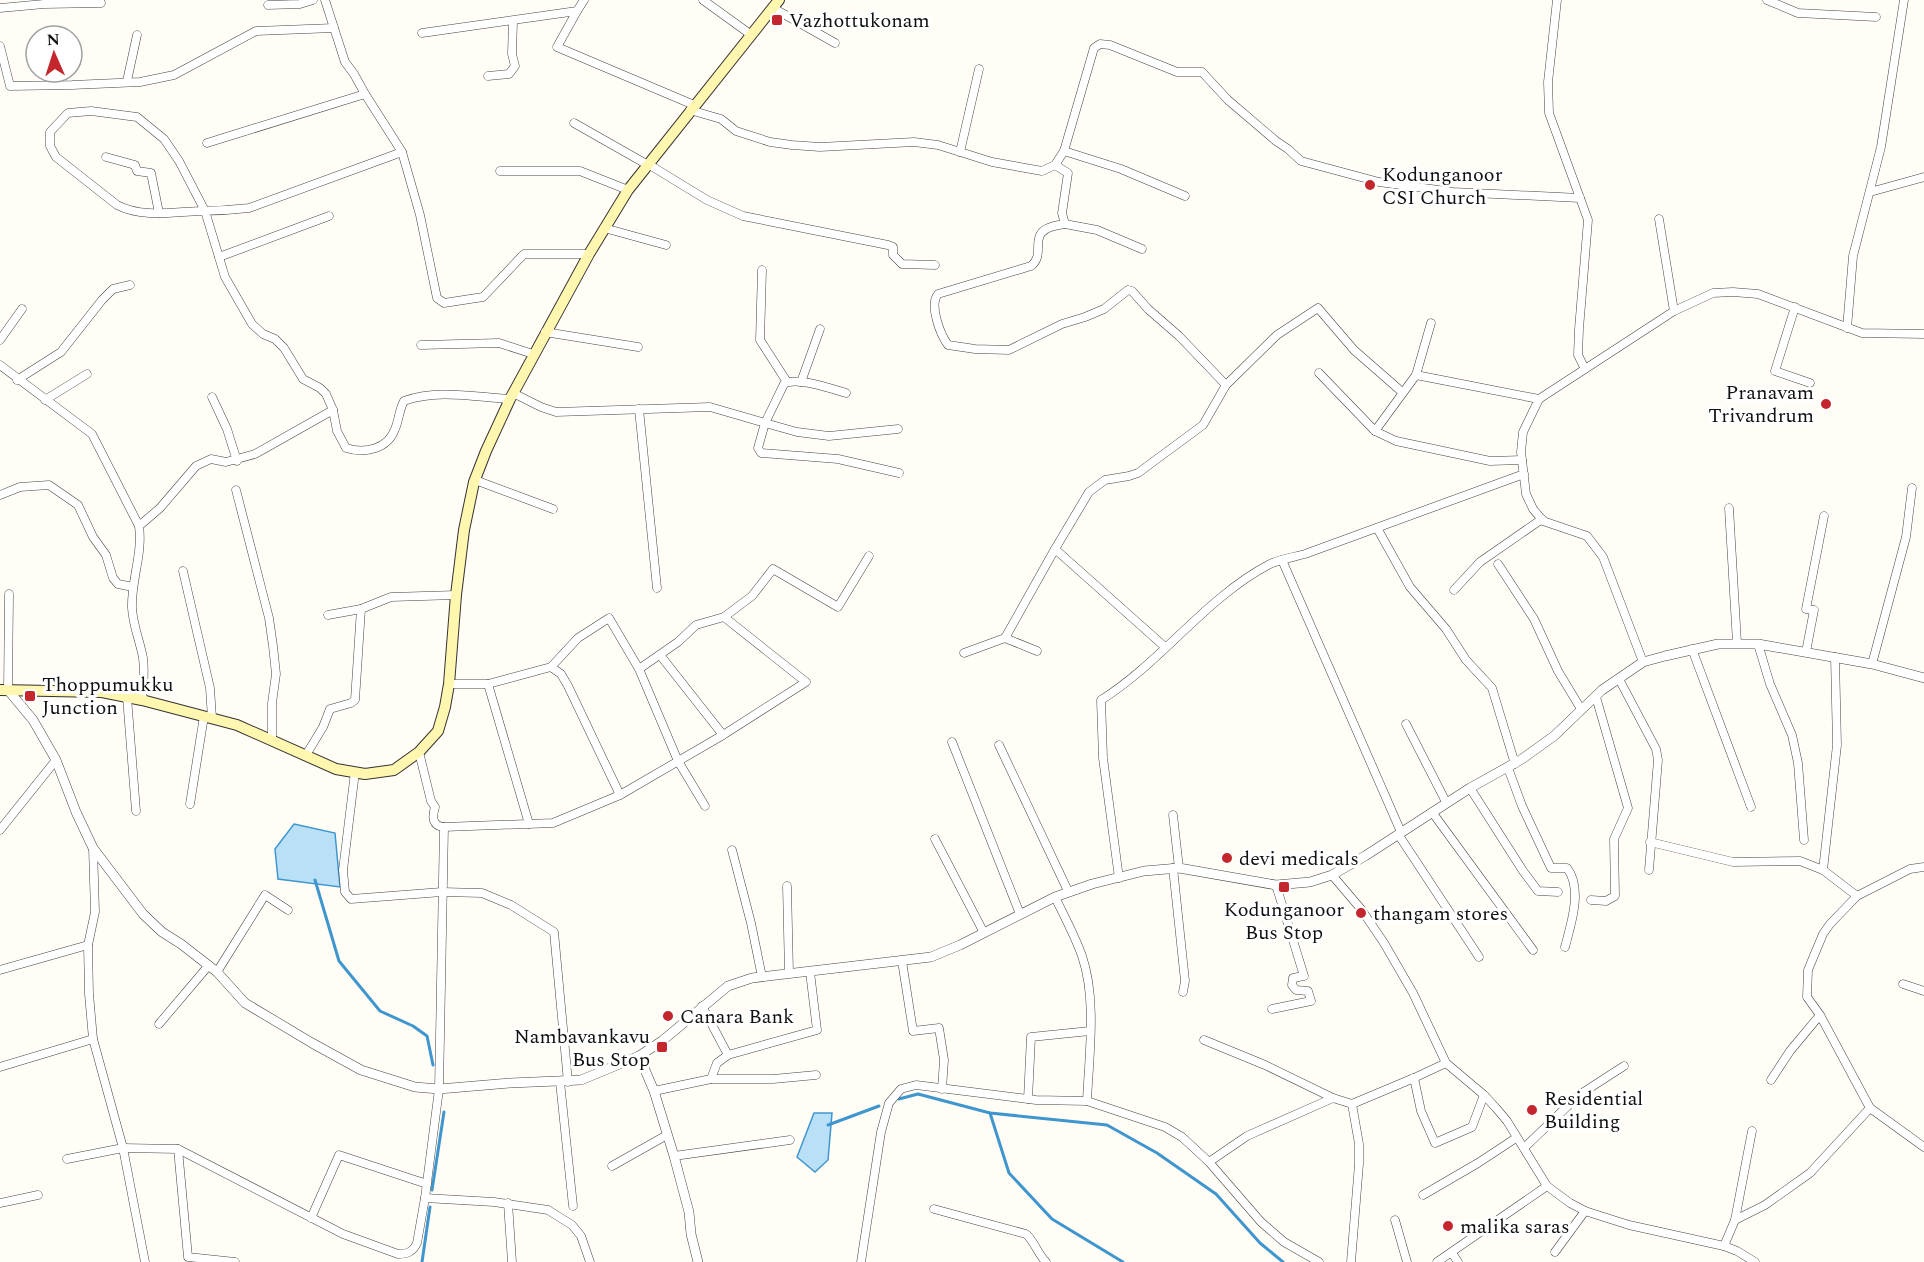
<svg xmlns="http://www.w3.org/2000/svg" width="1924" height="1262" font-family="Spectral,serif">
  <style>
    .water { fill: #b9e0f7; stroke: #3f96cf; stroke-width: 1.5 }
    .lines { fill: none; stroke-linecap: round; stroke-linejoin: round }
    .stream { stroke: #3f96cf; stroke-width: 3 }
    .minor-casing { stroke: #444; stroke-width: 9 }
    .tertiary-casing { stroke: #444; stroke-width: 10 }
    .secondary-casing { stroke: #333; stroke-width: 12 }
    .minor { stroke: #fff; stroke-width: 8 }
    .tertiary { stroke: #fff; stroke-width: 9 }
    .secondary { stroke: #fff6b0; stroke-width: 10 }
    .poi-dot { fill: #c4262e; stroke: #fff; stroke-width: 2 }
    .labels { text-anchor: middle; stroke-width: 6; stroke-linejoin: round; paint-order: stroke }
    .poi-label { font-size: 20px; fill: #111; stroke: #fff; text-anchor: start }
  </style>
  <rect width="100%" height="100%" fill="#fffdf5"/>
  <!-- water -->
  <g class="water">
    <path d="M294,824L335,833L340,887L278,879L275,849Z"/>
    <path d="M814,1113H832L828,1160L815,1172L797,1157Z"/>
  </g>
  <g class="lines">
    <!-- stream -->
    <g class="stream">
      <path d="M315,880L339,961L380,1011L413,1026L427,1036L433,1065"/>
      <path d="M899,1099L918,1094L990,1113L1107,1125L1157,1153L1216,1194L1260,1243L1283,1262"/>
      <path d="M990,1113L1009,1173L1052,1219L1123,1262"/>
      <path d="M828,1125L879,1106"/>
      <path d="M432,1190L444,1112"/>
      <path d="M422,1262L430,1207"/>
    </g>
    <!-- minor casing -->
    <g class="minor-casing">
      <g id="minor">
        <path d="M325,0L345,62L354,74L365,94L402,152L420,215L437,298L444,303L483,297L524,254H589"/>
        <path d="M703,0L750,34"/>
        <path d="M1557,0L1548,82L1549,113L1588,220L1579,329L1578,355L1585,369"/>
        <path d="M1767,0L1798,13L1876,17"/>
        <path d="M268,5L300,4L313,0"/>
        <path d="M0,8L44,4L101,3"/>
        <path d="M773,8L835,43"/>
        <path d="M577,11L557,47L694,105"/>
        <path d="M422,33L577,11L584,0"/>
        <path d="M0,46L10,86L72,85L140,82L174,75L256,31L334,28"/>
        <path d="M488,76L509,74L515,66L512,54L513,21"/>
        <path d="M127,81L137,35"/>
        <path d="M690,110L721,119L736,131L770,142L792,145L820,147L914,142L938,145L992,162L1042,171L1055,165L1064,151L1094,48L1100,44L1110,45L1177,72H1202L1228,100L1276,141L1288,149L1301,161L1379,182L1453,192L1580,198"/>
        <path d="M574,123L648,165"/>
        <path d="M207,143L365,94"/>
        <path d="M1064,151L1121,169L1185,196"/>
        <path d="M960,152L979,69"/>
        <path d="M106,157L135,165L137,171L151,173L159,213"/>
        <path d="M648,164L707,200L743,216L888,245L893,247V255L902,264L935,265"/>
        <path d="M1055,165L1068,173L1062,213L1065,224L1097,230L1142,249"/>
        <path d="M500,171H580L628,190"/>
        <path d="M1870,192L1924,177"/>
        <path d="M1659,219L1674,311"/>
        <path d="M604,228L666,245"/>
        <path d="M219,257L329,216"/>
        <path d="M762,270L760,340L787,382"/>
        <path d="M1795,307L1775,371L1810,383"/>
        <path d="M1847,328L1853,256L1881,147L1904,0"/>
        <path d="M545,332L638,347"/>
        <path d="M0,340L22,309"/>
        <path d="M421,345L499,343L533,354"/>
        <path d="M0,365L92,434L139,526"/>
        <path d="M1319,373L1375,431L1416,375L1431,323"/>
        <path d="M1416,375L1539,399L1523,432L1521,452L1526,494L1533,509L1543,521L1587,536L1603,557L1643,662"/>
        <path d="M17,380L61,352L102,300L113,289L130,285"/>
        <path d="M801,382L820,329"/>
        <path d="M1226,385L1277,335L1318,308L1354,350L1402,392"/>
        <path d="M513,393L541,407L556,412L710,407L765,423L758,448L761,453L838,459L899,473"/>
        <path d="M846,393C832,389 796,376 784,384L765,423L797,432L829,436L898,429"/>
        <path d="M212,397L227,429L237,461"/>
        <path d="M1539,399L1674,311L1713,293L1733,292L1758,294L1862,333L1924,334"/>
        <path d="M45,400L87,374"/>
        <path d="M639,409L657,588"/>
        <path d="M333,410L337,431L346,448C365,454 388,449 395,429C399,420 399,410 404,401C437,389 475,397 510,399"/>
        <path d="M1375,431L1396,441L1490,461L1522,460"/>
        <path d="M475,480L553,509"/>
        <path d="M236,490L269,618L273,646L276,674L272,703V739"/>
        <path d="M0,495L20,487L49,485L78,505L93,537L106,555L113,578L118,584L133,587"/>
        <path d="M1729,508L1737,643"/>
        <path d="M1377,528L1410,587L1446,629L1466,660L1492,688L1515,764"/>
        <path d="M1055,549L1165,647"/>
        <path d="M1282,560L1401,832"/>
        <path d="M1498,564L1534,619L1558,671L1581,709"/>
        <path d="M183,571L210,688L212,718"/>
        <path d="M1454,590L1480,562L1542,519"/>
        <path d="M328,615L361,609"/>
        <path d="M1005,638L1037,651"/>
        <path d="M1758,644L1770,684L1792,735L1798,763L1804,840"/>
        <path d="M1692,649L1751,807"/>
        <path d="M1806,652L1814,610L1806,609L1824,516"/>
        <path d="M964,653L1005,638L1055,549L1089,492L1105,480L1129,476L1138,473L1203,425L1226,385L1179,336L1148,309L1132,291L1128,290L1104,309L1085,317L1062,324L1009,350L975,349L948,345C940,334 929,305 938,294L1031,266C1049,252 1021,229 1065,224"/>
        <path d="M660,655L723,735"/>
        <path d="M1872,664L1906,537L1912,488"/>
        <path d="M551,667L561,674L568,686L620,795"/>
        <path d="M639,669L678,642L696,625L724,617L752,596L773,569L838,607L869,556"/>
        <path d="M1619,679L1656,749L1658,760L1649,870"/>
        <path d="M449,684H488L551,667L578,638L609,618L639,669L678,761L705,806"/>
        <path d="M488,684L529,824"/>
        <path d="M8,690L9,594"/>
        <path d="M127,697L136,811"/>
        <path d="M142,700C143,687 145,672 143,658C140,641 133,626 132,608C131,580 143,554 139,526L160,508L196,466L211,459L226,462L255,454L333,410L326,394L320,388L303,379L284,348L275,339L263,334L252,324L225,277L205,211L179,161L164,139L137,117L91,111L68,113L50,132V146L56,157L117,205C142,218 173,212 199,211C216,211 232,210 249,208L402,152"/>
        <path d="M1406,724L1446,802"/>
        <path d="M952,742L1020,914"/>
        <path d="M999,745L1068,891"/>
        <path d="M306,755L323,727L330,709L351,703L355,700L361,609L391,597L456,595"/>
        <path d="M1508,768L1522,806L1551,868H1567C1583,889 1571,924 1565,947"/>
        <path d="M355,772L343,870L345,892L351,899L442,892L482,893L511,905L554,932L568,1082"/>
        <path d="M1470,788L1523,871L1538,891L1558,892"/>
        <path d="M190,804L204,716"/>
        <path d="M1432,812L1533,950"/>
        <path d="M1173,815L1179,868"/>
        <path d="M444,827L553,823L620,795L723,735L806,682L724,617"/>
        <path d="M0,830L56,760"/>
        <path d="M1398,834L1479,957"/>
        <path d="M935,839L984,933"/>
        <path d="M1650,842L1733,862L1800,861L1823,870L1857,896L1910,869L1924,867"/>
        <path d="M93,848L95,912L88,945L89,994L93,1039L123,1148L145,1262"/>
        <path d="M732,850L751,923L762,977"/>
        <path d="M1173,868L1185,981L1183,992"/>
        <path d="M1823,870L1837,745L1835,657"/>
        <path d="M1332,875L1361,909L1384,943L1413,993L1446,1063L1484,1095L1496,1108L1507,1121L1547,1186L1570,1203L1585,1211L1629,1225L1724,1246L1737,1251L1755,1262"/>
        <path d="M1119,878L1103,758L1101,700C1162,662 1205,598 1270,564C1281,559 1294,557 1305,554L1524,474"/>
        <path d="M787,886L789,973"/>
        <path d="M1857,896L1830,924L1823,934L1808,970L1807,997L1820,1015L1870,1108"/>
        <path d="M1055,897C1064,916 1075,936 1082,956C1097,999 1089,1056 1087,1101"/>
        <path d="M1591,900L1606,901L1615,896L1614,839L1628,808L1596,697"/>
        <path d="M902,961L913,1031L939,1028L944,1060L942,1089"/>
        <path d="M0,970L88,945"/>
        <path d="M217,972L265,895L288,910"/>
        <path d="M1903,984L1924,991"/>
        <path d="M702,1006L728,1055"/>
        <path d="M1272,1009L1311,1001L1308,991L1296,990L1292,985L1293,978L1304,976L1276,885"/>
        <path d="M159,1024L209,965"/>
        <path d="M1204,1040L1265,1065L1333,1098"/>
        <path d="M0,1067L93,1039"/>
        <path d="M1414,1078L1421,1111L1435,1143L1472,1127L1484,1095"/>
        <path d="M711,1079H773L816,1075"/>
        <path d="M1771,1080L1790,1051L1820,1015"/>
        <path d="M560,1082L573,1206"/>
        <path d="M654,1091L711,1079L717,1063L728,1055L817,1030L810,972"/>
        <path d="M1028,1099L1031,1037L1090,1031"/>
        <path d="M1524,1148L1579,1095L1624,1066"/>
        <path d="M178,1149L188,1257L235,1262"/>
        <path d="M674,1156L790,1140"/>
        <path d="M67,1159L123,1148L178,1149L343,1234L398,1254C407,1254 413,1252 417,1243L425,1198L439,1089L444,827C432,826 432,817 435,807L431,801L419,752"/>
        <path d="M1209,1162L1247,1136L1333,1098L1352,1104L1414,1078L1446,1063"/>
        <path d="M612,1166L667,1135"/>
        <path d="M1423,1195L1478,1163L1516,1138"/>
        <path d="M425,1198L494,1202L548,1210L572,1225L581,1236L590,1262"/>
        <path d="M0,1203L38,1195"/>
        <path d="M508,1203L512,1262"/>
        <path d="M934,1209L1026,1234C1035,1242 1037,1253 1046,1262"/>
        <path d="M311,1218L339,1155L427,1184"/>
        <path d="M1395,1220L1407,1262"/>
        <path d="M1735,1220L1765,1205L1810,1173L1870,1108L1924,1147"/>
        <path d="M1724,1246L1735,1220L1752,1131"/>
        <path d="M1555,1252L1585,1211"/>
        <path d="M1452,1253L1458,1262"/>
        <path d="M861,1262L881,1132L889,1103L901,1089L916,1085L1036,1100L1087,1101L1165,1127L1182,1137L1209,1162L1261,1222L1284,1242L1319,1262"/>
        <path d="M1351,1262L1359,1164V1144L1352,1104"/>
        <path d="M1437,1262L1547,1186"/>
      </g>
    </g>
    <!-- tertiary casing -->
    <g class="tertiary-casing">
      <g id="tertiary">
        <path d="M8,690L33,720L56,760L76,812L93,848L143,914L162,932L181,944L217,972L245,1003L312,1043L361,1070L415,1087L439,1089L510,1083L581,1080L639,1056L654,1091L674,1156L689,1212L691,1234L698,1262"/>
        <path d="M639,1056L662,1041L728,986L752,978L931,957L960,945L1055,897L1092,884L1144,871L1179,868L1276,885L1310,882L1332,875L1365,856L1470,788L1522,759L1554,736L1602,690L1643,662L1665,656L1718,644H1758L1872,664L1924,678"/>
      </g>
    </g>
    <!-- secondary casing -->
    <g class="secondary-casing">
      <path id="secondary" d="M0,690L102,692L142,700L237,725L336,769L365,774L394,770L419,752L438,731L445,707L449,684L456,595L464,530L474,482L486,451L510,399L589,254L628,190L779,0"/>
    </g>
    <!-- minor -->
    <use href="#minor" class="minor"/>
    <!-- tertiary -->
    <use href="#tertiary" class="tertiary"/>
    <!-- secondary -->
    <use href="#secondary" class="secondary"/>
  </g>
  <!-- markers -->
  <g class="poi-dot">
    <rect x="771" y="14" width="12" height="12" rx="3"/>
    <circle cx="1370" cy="185" r="6"/>
    <circle cx="1826" cy="404" r="6"/>
    <rect x="24" y="690" width="12" height="12" rx="3"/>
    <circle cx="1227" cy="858" r="6"/>
    <rect x="1278" y="881" width="12" height="12" rx="3"/>
    <circle cx="1361" cy="913" r="6"/>
    <circle cx="668" cy="1016" r="6"/>
    <rect x="656" y="1041" width="12" height="12" rx="3"/>
    <circle cx="1532" cy="1110" r="6"/>
    <circle cx="1448" cy="1226" r="6"/>
  </g>
  <g class="labels">
    <!-- poi labels -->
    <g class="poi-label">
      <text x="789" y="27">Vazhottukonam</text>
      <text x="1382" y="181">Kodunganoor<tspan x="1382" dy="23">CSI Church</tspan></text>
      <text x="1814" y="399" text-anchor="end">Pranavam<tspan x="1814" dy="23">Trivandrum</tspan></text>
      <text x="42" y="691">Thoppumukku<tspan x="42" dy="23">Junction</tspan></text>
      <text x="1239" y="865">devi medicals</text>
      <text x="1284" y="916" text-anchor="middle">Kodunganoor<tspan x="1284" dy="23">Bus Stop</tspan></text>
      <text x="1373" y="920">thangam stores</text>
      <text x="680" y="1023">Canara Bank</text>
      <text x="650" y="1043" text-anchor="end">Nambavankavu<tspan x="650" dy="23">Bus Stop</tspan></text>
      <text x="1544" y="1105">Residential<tspan x="1544" dy="23">Building</tspan></text>
      <text x="1460" y="1233">malika saras</text>
    </g>
  </g>
  <!-- north arrow -->
  <g transform="translate(54 54) rotate(357)"><circle r="28" fill="#ffffff" stroke="#a0a0a0" stroke-width="1.5"/>
  <path d="M0-4.5L10 22L0 15L-10 22Z" fill="#c4262e"/>
  <text y="-9" font-size="16" font-weight="bold" text-anchor="middle" fill="#111111">N</text>
  </g>
</svg>
